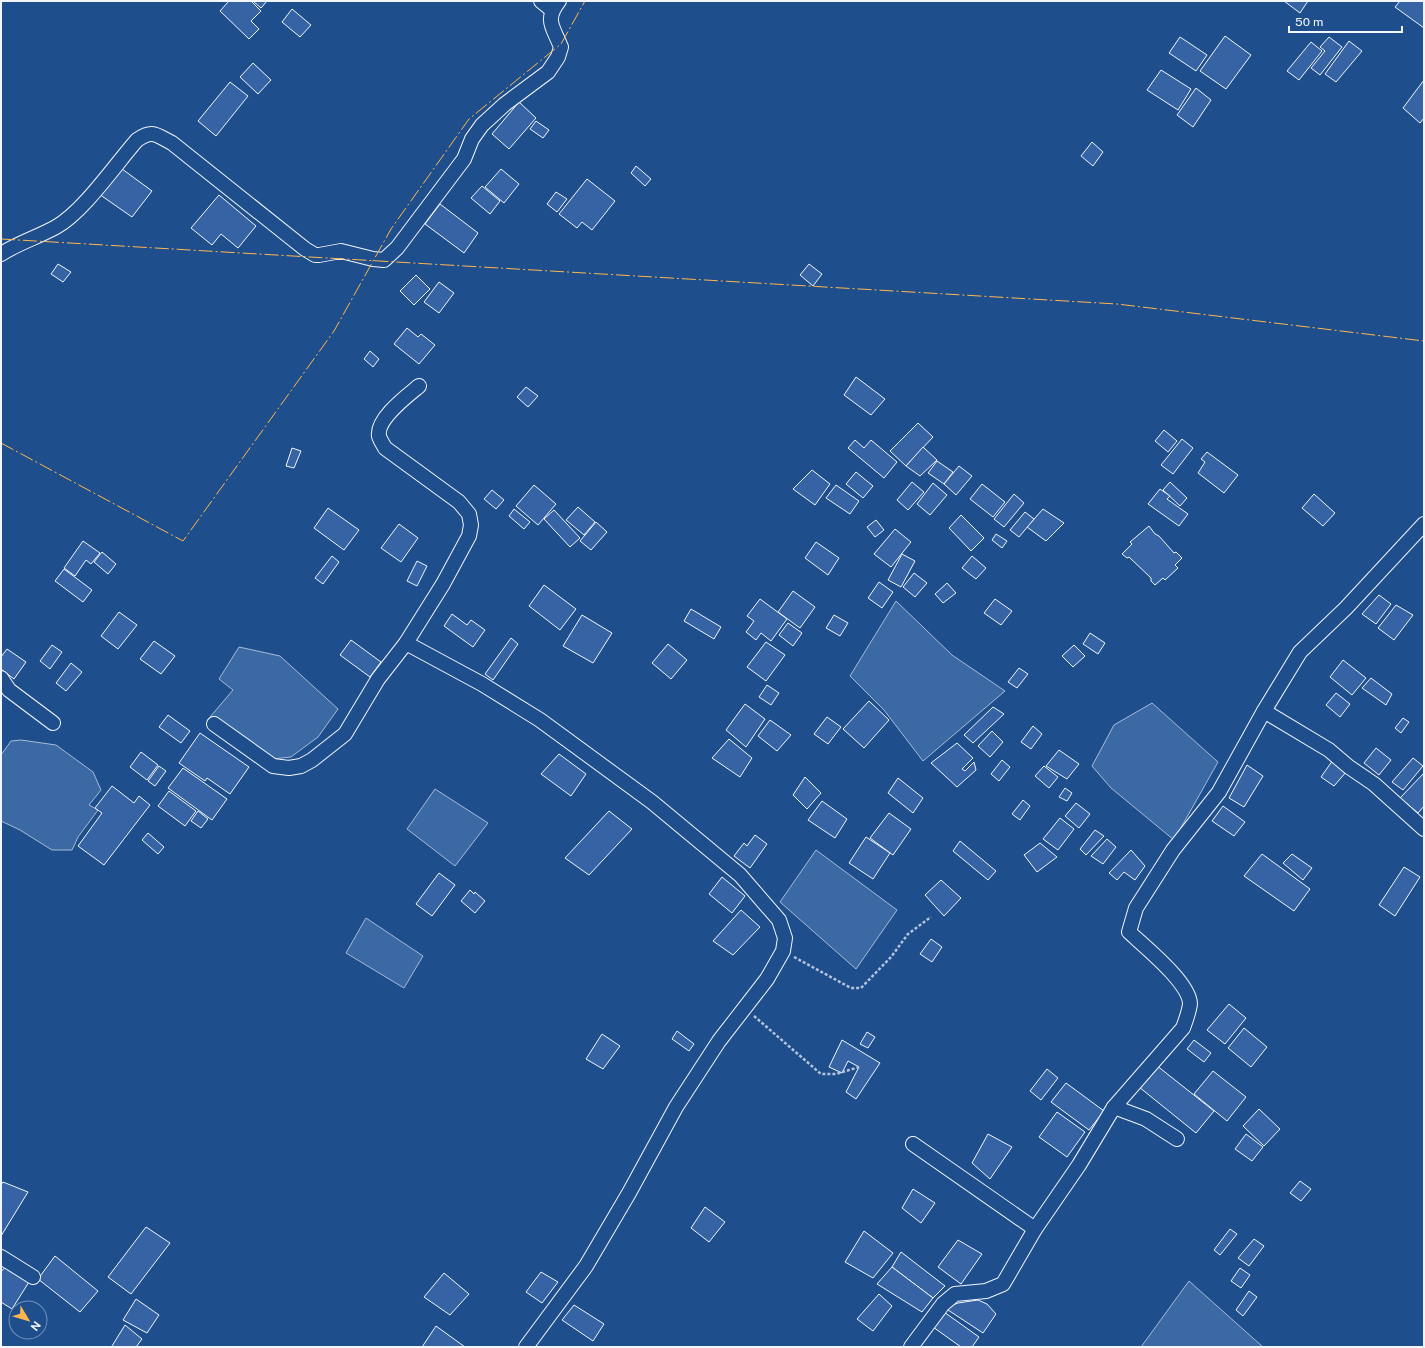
<svg xmlns="http://www.w3.org/2000/svg" width="1425" height="1348" font-family="'Public Sans',sans-serif">
  <style>
    .water { fill: #3b69a3; stroke: #a8bbd7 }
    .building { fill: #3563a3; stroke: #f2f6ff }
    .lines { fill: none; stroke-linecap: round; stroke-linejoin: round }
    .street-casing { stroke: #f2f6ff; stroke-width: 16 }
    .path { stroke: #b3c4dc; stroke-width: 2.5; stroke-dasharray: 3 2; stroke-linecap: butt }
    .street { stroke: #1f4e8c; stroke-width: 14 }
    .power { stroke: #ffb74d; stroke-width: 1; stroke-dasharray: 14 3 2 3; stroke-linecap: butt }
  </style>
  <rect width="100%" height="100%" fill="#1f4e8c"/>
  <!-- water -->
  <g class="water">
    <path d="M896,601L952,655L1005,691L923,761L884,710L850,676Z"/>
    <path d="M239,647L280,656L338,709L318,737L291,757L272,759L210,717L233,690L219,679Z"/>
    <path d="M1152,703L1218,762L1174,840L1111,788L1092,766L1114,725Z"/>
    <path d="M21,740L56,745L93,772L101,790L89,805L98,810L78,837L72,850H52L20,830L1,821V755L11,741Z"/>
    <path d="M435,789L488,823L455,866L407,829Z"/>
    <path d="M816,850L897,910L856,969L780,902Z"/>
    <path d="M366,918L423,956L404,988L346,953Z"/>
    <path d="M1189,1281L1263,1347H1141Z"/>
  </g>
  <!-- building -->
  <g class="building">
    <path d="M229,1H251L261,11L251,21L259,29L249,39L220,11Z"/>
    <path d="M253,1H267L261,8Z"/>
    <path d="M1284,1H1308L1300,13Z"/>
    <path d="M1400,1H1424V28L1395,7Z"/>
    <path d="M292,9L311,25L300,37L282,22Z"/>
    <path d="M1225,36L1251,55L1226,89L1200,71Z"/>
    <path d="M1180,37L1207,55L1196,71L1169,53Z"/>
    <path d="M1329,37L1342,47L1320,75L1311,68L1325,51L1320,47Z"/>
    <path d="M1349,41L1362,51L1336,82L1325,74Z"/>
    <path d="M1311,42L1322,51L1299,80L1287,71Z"/>
    <path d="M253,63L271,80L258,94L240,77Z"/>
    <path d="M1161,70L1191,89L1178,110L1147,90Z"/>
    <path d="M1424,80V118L1420,123L1403,108Z"/>
    <path d="M230,82L248,96L216,136L198,121Z"/>
    <path d="M1196,88L1211,100L1193,127L1177,115Z"/>
    <path d="M519,102L536,118L509,149L492,134Z"/>
    <path d="M536,121L549,130L543,138L530,129Z"/>
    <path d="M1092,142L1103,152L1093,166L1081,156Z"/>
    <path d="M118,166L152,191L132,217L99,194Z"/>
    <path d="M636,166L651,179L645,186L631,173Z"/>
    <path d="M501,169L519,184L504,203L485,187Z"/>
    <path d="M587,179L615,201L592,230L582,222L577,228L559,214Z"/>
    <path d="M482,186L500,201L490,214L471,198Z"/>
    <path d="M556,192L567,199L557,212L547,204Z"/>
    <path d="M219,195L256,226L238,248L221,234L212,245L191,228Z"/>
    <path d="M440,204L478,233L464,253L425,224Z"/>
    <path d="M58,264L71,272L63,282L51,274Z"/>
    <path d="M809,264L822,274L813,286L800,275Z"/>
    <path d="M416,275L430,289L414,305L400,291Z"/>
    <path d="M439,282L454,293L439,313L424,302Z"/>
    <path d="M407,328L418,337L421,334L435,345L419,364L394,344Z"/>
    <path d="M370,351L379,359L373,367L364,359Z"/>
    <path d="M856,377L885,399L871,415L844,395Z"/>
    <path d="M526,387L538,396L528,407L517,397Z"/>
    <path d="M918,423L933,437L906,466L890,451Z"/>
    <path d="M1164,430L1177,441L1168,452L1155,441Z"/>
    <path d="M1182,439L1193,448L1173,474L1161,465Z"/>
    <path d="M855,440L864,448L871,440L897,462L884,478L848,448Z"/>
    <path d="M923,447L937,460L920,476L906,466Z"/>
    <path d="M292,448L301,451L294,468L286,466Z"/>
    <path d="M1207,452L1238,475L1224,493L1198,473L1205,462L1201,459Z"/>
    <path d="M937,461L953,472L944,484L928,473Z"/>
    <path d="M959,466L972,476L956,495L944,484Z"/>
    <path d="M812,470L830,484L815,505L793,489Z"/>
    <path d="M856,472L873,486L863,498L846,484Z"/>
    <path d="M912,482L924,492L908,510L897,500Z"/>
    <path d="M1170,482L1187,498L1180,506L1163,490Z"/>
    <path d="M933,483L947,495L930,515L917,504Z"/>
    <path d="M982,484L1005,502L993,517L970,499Z"/>
    <path d="M534,485L556,504L538,525L516,506Z"/>
    <path d="M836,485L859,501L850,514L826,498Z"/>
    <path d="M1160,489L1170,496L1167,499L1188,514L1179,526L1148,504Z"/>
    <path d="M492,490L504,500L496,509L484,499Z"/>
    <path d="M1014,494L1024,503L1004,527L994,519Z"/>
    <path d="M1314,494L1335,513L1323,526L1302,508Z"/>
    <path d="M578,507L595,522L584,535L566,520Z"/>
    <path d="M328,508L359,530L344,550L314,528Z"/>
    <path d="M514,509L530,522L524,529L509,516Z"/>
    <path d="M1043,509L1064,523L1046,541L1027,527Z"/>
    <path d="M554,510L580,538L570,547L544,519Z"/>
    <path d="M1025,512L1034,519L1019,537L1010,530Z"/>
    <path d="M961,515L984,538L971,551L949,528Z"/>
    <path d="M876,520L884,530L875,537L867,527Z"/>
    <path d="M596,522L607,532L591,550L580,541Z"/>
    <path d="M399,524L418,538L401,562L381,548Z"/>
    <path d="M1149,526L1155,534L1159,536L1174,553L1176,552L1182,558L1175,565L1178,568L1165,580L1163,578L1155,585L1151,581V578L1129,557L1127,558L1122,554L1132,544L1130,542Z"/>
    <path d="M895,529L911,542L891,567L874,554Z"/>
    <path d="M996,534L1007,541L1002,548L992,540Z"/>
    <path d="M83,541L100,553L91,564L86,560L75,576L64,568Z"/>
    <path d="M816,542L839,558L828,575L805,558Z"/>
    <path d="M102,552L116,564L108,574L94,562Z"/>
    <path d="M902,554L915,561L901,587L888,580Z"/>
    <path d="M332,556L339,562L323,584L315,578Z"/>
    <path d="M972,556L986,568L976,579L962,568Z"/>
    <path d="M417,561L427,566L417,586L407,581Z"/>
    <path d="M64,569L92,590L83,602L55,581Z"/>
    <path d="M914,573L927,583L915,597L903,587Z"/>
    <path d="M879,582L893,592L882,608L868,598Z"/>
    <path d="M947,583L956,593L943,603L935,594Z"/>
    <path d="M544,585L576,609L560,630L529,606Z"/>
    <path d="M793,591L815,607L800,628L778,612Z"/>
    <path d="M1379,595L1391,604L1376,624L1362,614Z"/>
    <path d="M760,599L787,619L771,641L761,633L756,640L746,632L754,621L747,616Z"/>
    <path d="M995,599L1012,611L1001,625L984,613Z"/>
    <path d="M1396,605L1413,615L1394,640L1378,628Z"/>
    <path d="M691,609L721,627L714,639L684,621Z"/>
    <path d="M119,612L137,625L118,649L101,636Z"/>
    <path d="M452,614L467,625L471,620L485,630L473,647L444,626Z"/>
    <path d="M582,615L612,633L593,663L563,646Z"/>
    <path d="M834,615L848,623L840,636L826,628Z"/>
    <path d="M788,623L802,633L793,646L779,635Z"/>
    <path d="M1090,633L1105,643L1098,654L1083,644Z"/>
    <path d="M511,638L518,644L493,680L485,674Z"/>
    <path d="M351,640L381,662L370,677L340,655Z"/>
    <path d="M154,641L175,656L161,674L140,659Z"/>
    <path d="M766,642L785,655L766,681L747,667Z"/>
    <path d="M668,644L687,660L671,679L652,663Z"/>
    <path d="M52,645L62,652L50,669L40,661Z"/>
    <path d="M1074,645L1085,656L1073,667L1062,656Z"/>
    <path d="M7,649L26,662L14,679L1,669V657Z"/>
    <path d="M1343,660L1366,678L1352,695L1330,677Z"/>
    <path d="M71,663L82,672L66,691L56,683Z"/>
    <path d="M1019,668L1028,674L1017,688L1008,682Z"/>
    <path d="M1371,678L1392,694L1386,705L1362,688Z"/>
    <path d="M767,685L779,693L771,705L759,697Z"/>
    <path d="M1336,693L1350,704L1340,717L1326,705Z"/>
    <path d="M869,701L889,720L864,748L843,729Z"/>
    <path d="M745,704L765,719L746,747L726,730Z"/>
    <path d="M993,707L1004,714L973,743L964,735Z"/>
    <path d="M168,715L190,731L181,743L159,727Z"/>
    <path d="M827,717L841,727L828,744L814,734Z"/>
    <path d="M1403,718L1409,722L1401,733L1395,728Z"/>
    <path d="M770,720L791,735L777,751L758,736Z"/>
    <path d="M1033,726L1042,734L1031,749L1021,742Z"/>
    <path d="M992,731L1003,742L990,757L978,746Z"/>
    <path d="M200,733L249,767L230,794L207,778L205,781L179,763Z"/>
    <path d="M729,739L752,758L740,777L712,758Z"/>
    <path d="M957,743L973,758L962,769L965,771L974,762L976,770L957,787L931,763Z"/>
    <path d="M1376,748L1391,760L1379,775L1364,763Z"/>
    <path d="M1059,750L1079,764L1067,779L1046,766Z"/>
    <path d="M141,752L158,765L147,780L130,767Z"/>
    <path d="M559,754L586,774L571,796L541,774Z"/>
    <path d="M1413,758L1423,766L1403,790L1392,782Z"/>
    <path d="M1002,760L1010,767L999,781L991,774Z"/>
    <path d="M1333,760L1347,771L1334,786L1321,777Z"/>
    <path d="M1247,765L1263,776L1244,807L1229,798Z"/>
    <path d="M159,766L166,771L155,786L148,781Z"/>
    <path d="M1044,766L1058,777L1049,788L1035,776Z"/>
    <path d="M183,768L227,799L212,820L168,788Z"/>
    <path d="M1424,773V806L1418,813L1400,798Z"/>
    <path d="M805,777L821,793L807,809L793,795Z"/>
    <path d="M898,778L923,798L913,813L888,793Z"/>
    <path d="M112,786L134,803L139,796L150,805L104,865L78,846L102,813L95,808Z"/>
    <path d="M1065,788L1072,793L1067,801L1059,797Z"/>
    <path d="M169,791L196,811L185,826L158,806Z"/>
    <path d="M1023,800L1030,806L1020,820L1012,814Z"/>
    <path d="M822,801L847,819L835,838L808,820Z"/>
    <path d="M1076,803L1090,814L1079,828L1065,816Z"/>
    <path d="M1223,806L1245,822L1234,836L1212,821Z"/>
    <path d="M198,811L208,819L201,828L191,821Z"/>
    <path d="M609,811L632,829L589,875L565,858Z"/>
    <path d="M889,813L911,829L893,855L870,838Z"/>
    <path d="M1060,818L1074,829L1058,850L1043,839Z"/>
    <path d="M1095,830L1104,836L1086,855L1080,849Z"/>
    <path d="M148,833L164,847L158,854L142,840Z"/>
    <path d="M755,835L767,844L750,868L734,856L744,843L747,846Z"/>
    <path d="M866,837L890,853L873,879L849,863Z"/>
    <path d="M1107,839L1116,847L1103,864L1091,856Z"/>
    <path d="M960,841L996,871L988,880L953,851Z"/>
    <path d="M1040,843L1057,857L1037,872L1024,855Z"/>
    <path d="M1131,850L1145,866L1135,880L1124,872L1117,880L1109,873Z"/>
    <path d="M1262,854L1310,889L1294,911L1244,876Z"/>
    <path d="M1292,854L1312,868L1303,880L1283,863Z"/>
    <path d="M1404,867L1420,877L1395,916L1379,905Z"/>
    <path d="M439,873L455,885L432,916L416,904Z"/>
    <path d="M722,877L745,896L732,913L709,894Z"/>
    <path d="M941,880L961,898L944,916L925,895Z"/>
    <path d="M470,890L474,894L475,892L485,901L475,913L461,901Z"/>
    <path d="M741,910L760,927L733,955L713,941Z"/>
    <path d="M931,939L942,947L932,962L920,954Z"/>
    <path d="M1229,1004L1246,1018L1225,1044L1207,1030Z"/>
    <path d="M1244,1028L1267,1047L1251,1067L1228,1048Z"/>
    <path d="M677,1031L694,1044L689,1051L672,1039Z"/>
    <path d="M867,1032L875,1037L868,1048L860,1044Z"/>
    <path d="M602,1034L620,1046L603,1069L586,1059Z"/>
    <path d="M842,1040L880,1063L856,1099L846,1092L859,1067L848,1061L842,1073L829,1067Z"/>
    <path d="M1194,1040L1211,1053L1204,1062L1187,1049Z"/>
    <path d="M1156,1065L1214,1111L1196,1133L1139,1087Z"/>
    <path d="M1047,1069L1058,1078L1041,1100L1030,1091Z"/>
    <path d="M1213,1071L1246,1097L1227,1121L1194,1094Z"/>
    <path d="M1066,1083L1104,1111L1089,1130L1051,1102Z"/>
    <path d="M1259,1109L1280,1129L1264,1146L1243,1126Z"/>
    <path d="M1057,1112L1085,1132L1067,1157L1039,1137Z"/>
    <path d="M988,1134L1012,1147L990,1179L972,1163Z"/>
    <path d="M1246,1134L1263,1147L1252,1161L1235,1149Z"/>
    <path d="M1300,1181L1311,1189L1301,1201L1290,1193Z"/>
    <path d="M3,1182L28,1192L1,1236V1185Z"/>
    <path d="M913,1189L935,1203L921,1223L902,1208Z"/>
    <path d="M705,1207L725,1222L709,1242L691,1228Z"/>
    <path d="M146,1227L170,1243L131,1294L108,1277Z"/>
    <path d="M1230,1229L1237,1234L1220,1255L1214,1250Z"/>
    <path d="M864,1231L893,1253L873,1278L845,1262Z"/>
    <path d="M1254,1239L1264,1246L1249,1266L1238,1258Z"/>
    <path d="M958,1240L982,1254L961,1284L938,1267Z"/>
    <path d="M901,1252L945,1286L933,1298L892,1267Z"/>
    <path d="M55,1256L98,1291L80,1312L38,1279Z"/>
    <path d="M5,1267L29,1282L12,1309L1,1302V1272Z"/>
    <path d="M892,1267L933,1298L922,1312L877,1284Z"/>
    <path d="M1240,1268L1250,1275L1241,1288L1231,1281Z"/>
    <path d="M541,1272L558,1282L542,1303L526,1292Z"/>
    <path d="M444,1273L469,1294L450,1315L424,1297Z"/>
    <path d="M1249,1291L1257,1297L1243,1316L1236,1310Z"/>
    <path d="M879,1294L892,1306L873,1331L857,1319Z"/>
    <path d="M136,1299L159,1315L147,1333L123,1320Z"/>
    <path d="M978,1300L987,1304L996,1314L983,1333L945,1308L958,1303Z"/>
    <path d="M574,1305L604,1324L593,1341L562,1320Z"/>
    <path d="M944,1312L979,1337L972,1347H961L933,1327Z"/>
    <path d="M125,1325L142,1339L136,1347H113L112,1346Z"/>
    <path d="M436,1326L465,1347H422Z"/>
  </g>
  <g class="lines">
    <!-- street casing -->
    <g class="street-casing">
      <g id="street">
        <path d="M541,1L552,10"/>
        <path d="M1,254C18,243 38,237 56,227C84,211 115,165 137,140C153,129 156,135 172,143L305,249L315,255H319L341,251L373,259L384,260L397,248L464,159L472,139L482,125L505,104L548,72L558,57L561,47C553,27 544,20 559,1"/>
        <path d="M406,643L482,684L540,720L652,802L740,875L779,920L785,938L783,951L767,979L719,1041L676,1107L629,1193L586,1266L526,1347"/>
        <path d="M1,678L9,690L53,723"/>
        <path d="M1264,711L1329,750L1349,767L1374,784L1424,829"/>
        <path d="M214,724L273,766L289,768L301,766L312,760L345,734L378,679L406,643L443,584L469,536L471,525L469,514L459,502L385,448C383,444 380,440 379,436C376,419 407,396 419,386"/>
        <path d="M1114,1107L1146,1119L1177,1139"/>
        <path d="M913,1144L1035,1229"/>
        <path d="M1,1257L33,1277"/>
        <path d="M911,1347L943,1304L955,1294L986,1291L1003,1284L1035,1229L1079,1165L1114,1107L1183,1028C1186,1020 1189,1012 1190,1004C1190,983 1144,946 1129,932L1136,908L1173,850L1219,792L1264,711L1300,652L1346,608L1424,524"/>
      </g>
    </g>
    <!-- path -->
    <g class="path">
      <path d="M794,957L851,988H861L891,957L908,934L931,917"/>
      <path d="M754,1016L821,1074H836L859,1067"/>
    </g>
    <!-- street -->
    <use href="#street" class="street"/>
    <!-- power -->
    <g class="power">
      <path d="M1,239L1117,304L1424,341"/>
      <path d="M1,443L183,541L334,331L391,229L469,119L561,44L585,1"/>
    </g>
  </g>
  <!-- border -->
  <rect width="1425" height="1348" fill="none" stroke="#f2f6ff" stroke-width="4"/>
  <!-- north arrow -->
  <g transform="translate(28 1320) rotate(128)"><circle r="19" fill="#1f4e8c" stroke="#7391ba"/>
  <path d="M0-3L7 15L0 10L-7 15Z" fill="#ffb74d"/>
  <text y="-6" font-size="11" font-weight="bold" text-anchor="middle" fill="#f2f6ff">N</text>
  </g>
  <!-- scale -->
  <path d="M1289 26v6h113v-6" fill="none" stroke="#f2f6ff" stroke-width="2"/>
  <text x="1295" y="26" font-size="12" fill="#f2f6ff" stroke="#1f4e8c" stroke-width="3" paint-order="stroke">50 m</text>
</svg>
